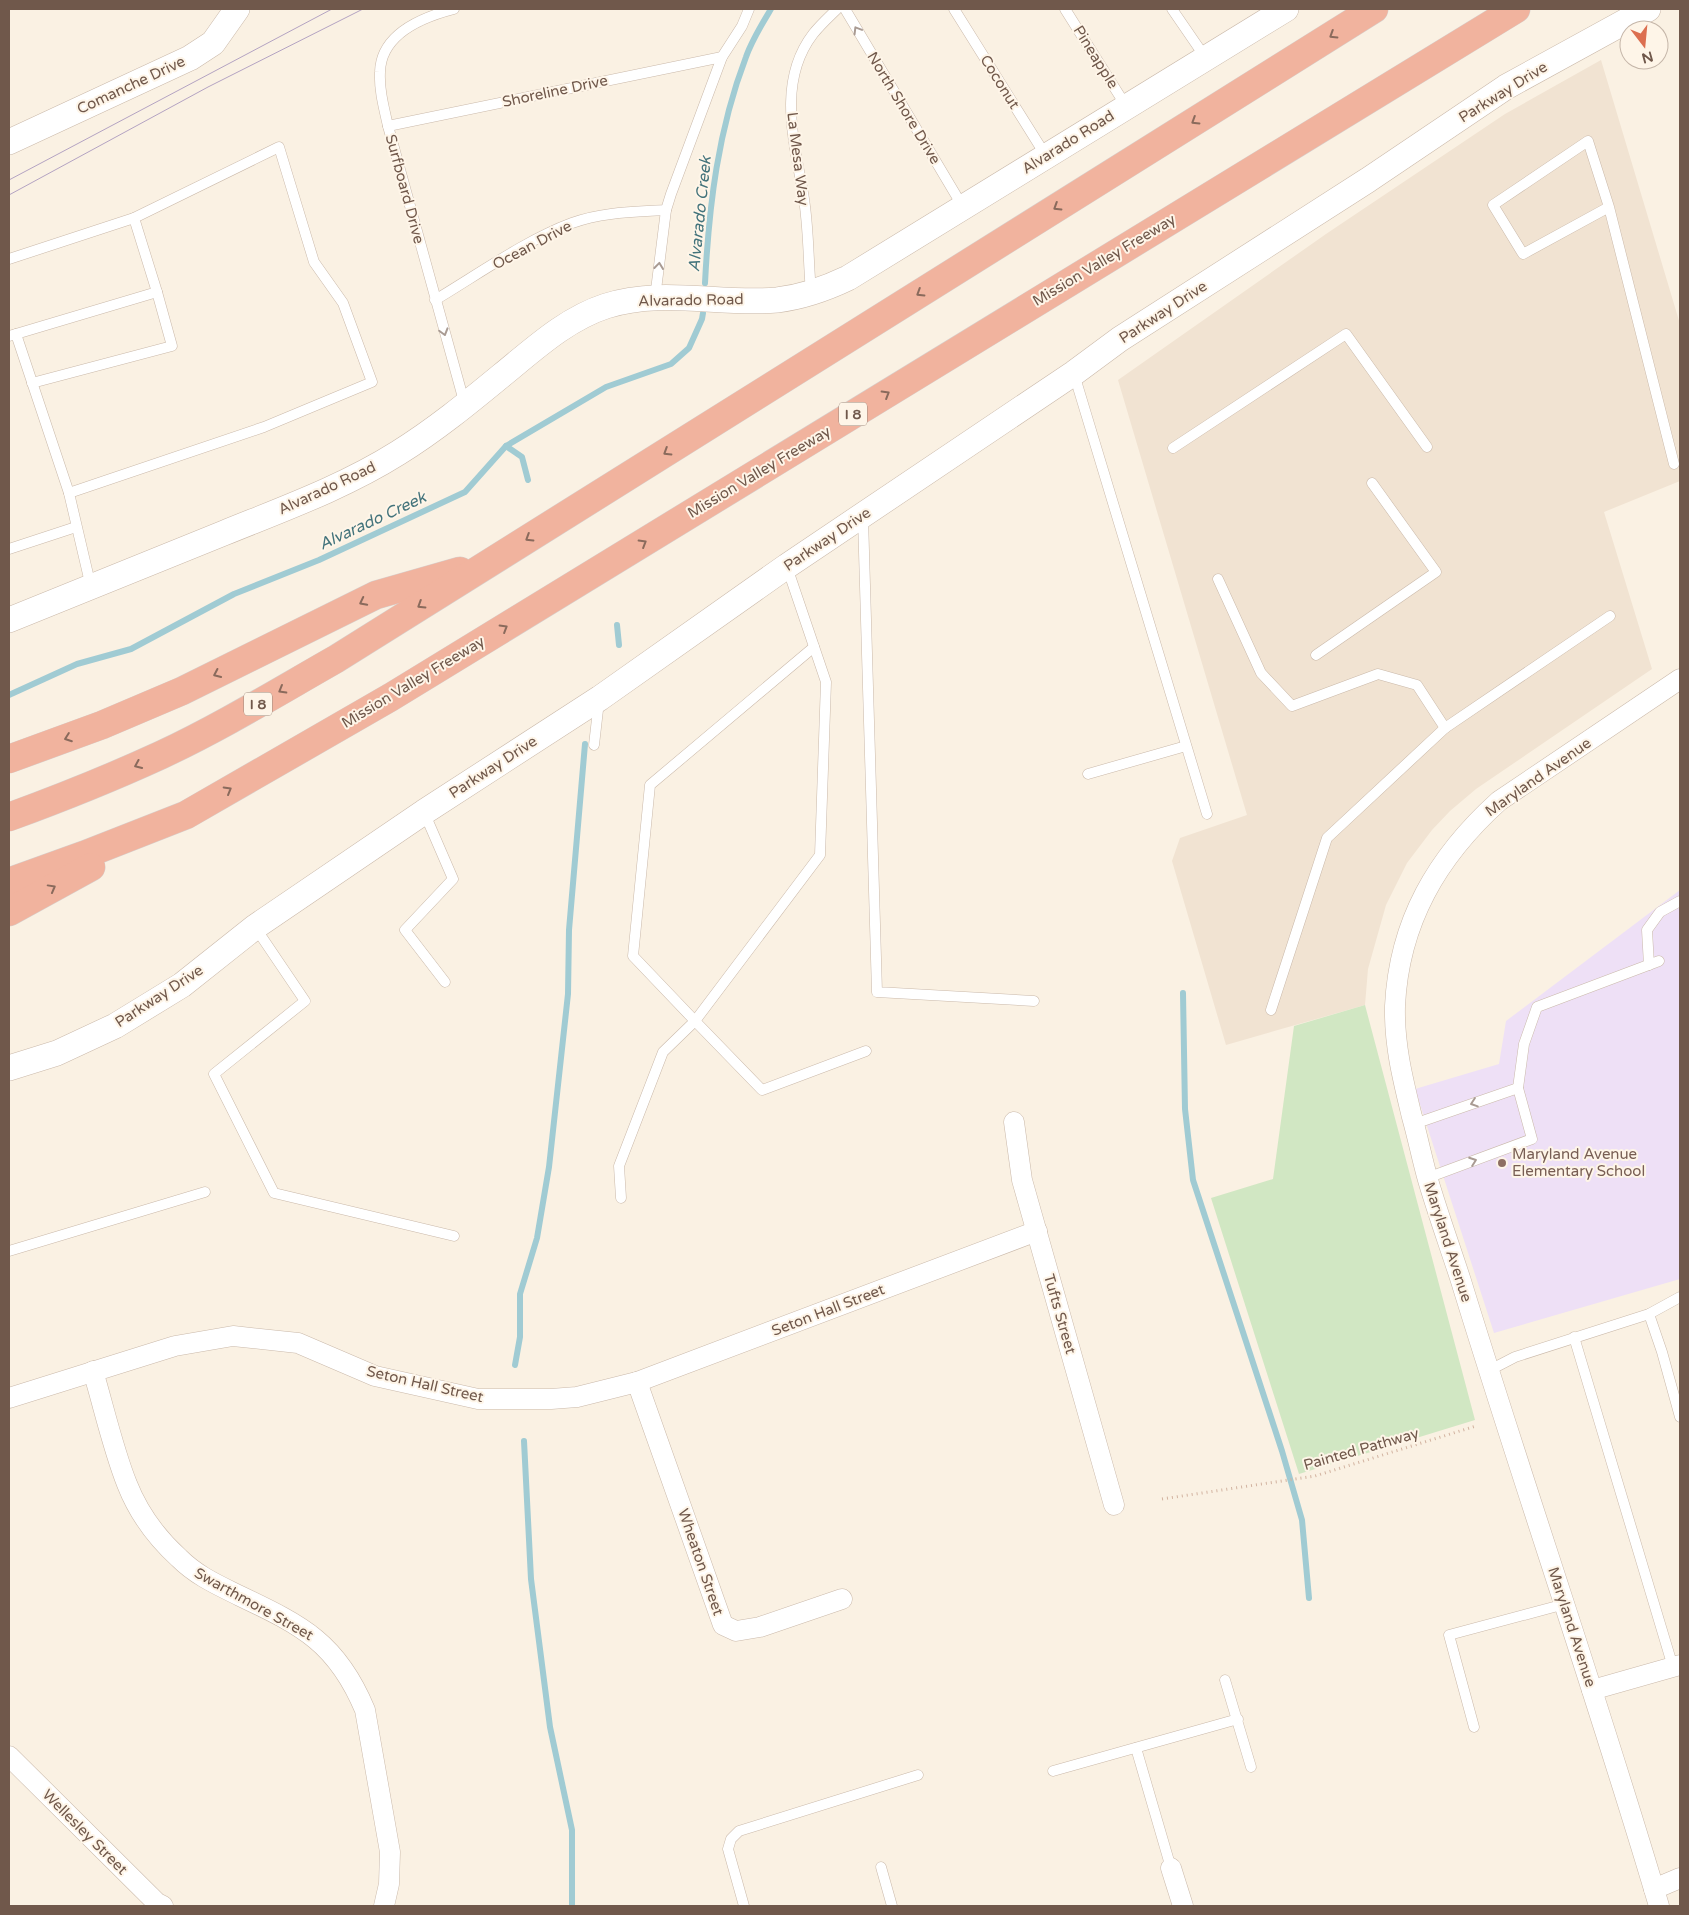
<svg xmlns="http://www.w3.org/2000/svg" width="1689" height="1915" font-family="'Varela Round',sans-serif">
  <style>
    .residential { fill: #f1e3d2 }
    .education { fill: #eee0f6 }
    .green { fill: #d1e7c3 }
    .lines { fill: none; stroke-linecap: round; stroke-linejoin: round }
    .stream { stroke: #a0cbd3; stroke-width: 6 }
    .service-casing { stroke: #cab9aa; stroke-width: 11 }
    .minor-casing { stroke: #cab9aa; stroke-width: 21 }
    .tertiary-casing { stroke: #cab9aa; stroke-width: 26 }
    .motorway-casing { stroke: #d7d0cd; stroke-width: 29 }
    .path { stroke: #d2b3a0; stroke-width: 3; stroke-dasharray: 1 4; stroke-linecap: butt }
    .service { stroke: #fff; stroke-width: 10 }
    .minor { stroke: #fff; stroke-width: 20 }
    .tertiary { stroke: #fff; stroke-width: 25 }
    .motorway { stroke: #f1b39e; stroke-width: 28 }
    .tram { stroke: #b4a3c2; stroke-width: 1 }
    .oneway { stroke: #a99b93 }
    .oneway2 { stroke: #8a6a5c }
    .education-dot { fill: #8d6e63; stroke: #fef5e8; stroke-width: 2 }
    .labels { text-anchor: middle; stroke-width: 4; stroke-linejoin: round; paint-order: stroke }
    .shield { fill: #fef5e8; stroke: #9b877a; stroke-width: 1 }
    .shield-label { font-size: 14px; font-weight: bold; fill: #70584b }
    .street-label { font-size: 15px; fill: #70584b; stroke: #fef5e8 }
    .education-label { font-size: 15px; fill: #785e54; stroke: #fef5e8; text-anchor: start }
    .water-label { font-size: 16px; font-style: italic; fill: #43737b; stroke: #fef5e8 }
  </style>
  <rect width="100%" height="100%" fill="#faf1e3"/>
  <!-- residential -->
  <path class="residential" d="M1601,60L1680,324V481L1604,512L1652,669L1476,789L1450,811L1432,830L1407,863L1386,905L1368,969L1365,1005L1226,1045L1172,861L1180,838L1247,815L1118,380L1326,234L1505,114Z"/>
  <!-- education -->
  <path class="education" d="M1680,890V1279L1494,1333L1415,1089L1499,1064L1506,1021Z"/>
  <!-- green -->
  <path class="green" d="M1365,1005L1475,1420L1299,1474L1211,1198L1273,1179L1294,1026Z"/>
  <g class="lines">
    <!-- stream -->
    <g class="stream">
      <path d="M705,283C709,205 718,130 746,57C752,40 762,24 771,9"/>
      <path d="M506,446L522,457L528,480"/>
      <path d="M617,625L619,645"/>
      <path d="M9,695L77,664L131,649L234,594L319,560L465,492L506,446L606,387L671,364L689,348L702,319L703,313"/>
      <path d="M1183,993L1185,1109L1193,1180L1282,1451L1302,1520L1309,1598"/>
      <path d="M515,1365L520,1337V1294L537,1238L549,1167L568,994L569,930L585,744"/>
      <path d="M524,1441L531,1579L550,1727L572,1830V1906"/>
    </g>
    <!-- service casing -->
    <g class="service-casing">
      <g id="service">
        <path d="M454,9C423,17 381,34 380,72C379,90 384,108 388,126L465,405"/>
        <path d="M845,9L963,207"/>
        <path d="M954,9L1046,156"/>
        <path d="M1065,9L1126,106"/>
        <path d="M1172,9L1205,57"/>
        <path d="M388,126L722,57"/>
        <path d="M1609,207L1523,254L1493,205L1588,141L1609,207L1674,464"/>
        <path d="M9,259L134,218L279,147L314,262L343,303L372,382L264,427L69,493L91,587"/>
        <path d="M811,292C808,260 809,226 803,193C794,141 777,81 813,34C820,25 829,17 837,9"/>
        <path d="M655,298L666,210L671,194L722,57L742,26L749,9"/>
        <path d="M435,300C477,275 526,240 572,223C602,212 634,212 666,210"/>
        <path d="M16,334L157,292L134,218"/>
        <path d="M9,336L16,334L69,493"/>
        <path d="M1074,374L1207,814"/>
        <path d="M32,383L172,346L157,292"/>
        <path d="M1173,448L1346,334L1427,447"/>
        <path d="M863,518L877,992L1034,1001"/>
        <path d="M9,549L76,527"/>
        <path d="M787,567L826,682L820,855L695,1021L762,1090L866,1051"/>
        <path d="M1218,579L1261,673L1292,706L1378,674L1417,685L1445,728L1610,616"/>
        <path d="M1316,655L1436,572L1372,483"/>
        <path d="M594,745L599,701"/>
        <path d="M1088,774L1186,746"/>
        <path d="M424,812L453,879L405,930L445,982"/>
        <path d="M255,927L305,1001L214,1074L274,1193L454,1236"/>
        <path d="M1649,965L1647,930L1660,912L1680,901"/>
        <path d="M1271,1010L1327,838L1445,728"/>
        <path d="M1518,1088L1524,1044L1537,1007L1659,961"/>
        <path d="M1414,1124L1518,1088L1532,1139L1427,1178"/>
        <path d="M621,1198L619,1166L663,1052L695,1021L633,956L650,785L814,647"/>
        <path d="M9,1251L205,1192"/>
        <path d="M1649,1314L1662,1352L1680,1417"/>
        <path d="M1574,1337L1673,1667"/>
        <path d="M1488,1371L1515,1357L1649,1314L1680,1297"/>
        <path d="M1225,1680L1251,1767"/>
        <path d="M1474,1727L1449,1635L1565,1604"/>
        <path d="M1136,1748L1171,1868"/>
        <path d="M1053,1771L1238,1719"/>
        <path d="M881,1867L892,1906"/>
        <path d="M744,1906L728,1849L731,1839L739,1831L918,1775"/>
      </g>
    </g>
    <!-- minor casing -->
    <g class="minor-casing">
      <g id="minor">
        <path d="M1014,1122L1022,1180L1114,1505"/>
        <path d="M93,1371C104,1408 113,1449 127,1484C138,1512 157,1538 179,1558C197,1576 218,1585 240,1596C303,1626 337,1643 365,1710L390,1852L389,1884L384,1906"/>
        <path d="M637,1382L723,1625L736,1631L760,1627L842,1599"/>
        <path d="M9,1398L175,1346L233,1336L298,1343L375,1376L478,1399H551L577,1397L637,1382L1037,1231"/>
        <path d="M1592,1690L1680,1665"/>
        <path d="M9,1756L157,1903L163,1906"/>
        <path d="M1171,1868L1183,1906"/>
        <path d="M1654,1889L1680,1878"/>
        <path d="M1659,1906C1597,1696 1525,1490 1461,1281C1450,1247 1438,1214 1428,1180C1422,1159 1418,1138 1412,1117C1403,1080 1394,1045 1395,1006C1399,922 1437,857 1499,801L1680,679"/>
      </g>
    </g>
    <!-- tertiary casing -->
    <g class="tertiary-casing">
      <g id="tertiary">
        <path d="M9,142L190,58L213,43L237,9"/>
        <path d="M9,620C81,591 152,562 224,533C283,509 344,487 398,453C435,430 468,403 502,375C534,349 566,319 606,306C661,288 720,305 777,300C802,297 825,289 848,278L1286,9"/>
        <path d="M9,1068L57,1053L115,1026L182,985L255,927L424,812L600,698L787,566L1074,373L1120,339L1368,180L1506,87L1648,9"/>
      </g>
    </g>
    <!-- motorway casing -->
    <g class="motorway-casing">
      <g id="motorway">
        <path d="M9,759L102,725L182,691L376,595L460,571"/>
        <path d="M9,817C61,798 111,778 161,755C221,727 278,692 336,659L1374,9"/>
        <path d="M9,882L84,855L186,815L391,697L1516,9"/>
        <path d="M9,912L91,867"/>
      </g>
    </g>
    <!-- path -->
    <path class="path" d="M1162,1499L1315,1476L1476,1426"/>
    <!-- service -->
    <use href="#service" class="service"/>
    <!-- minor -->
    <use href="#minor" class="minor"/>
    <!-- tertiary -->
    <use href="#tertiary" class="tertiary"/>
    <!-- motorway -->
    <use href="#motorway" class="motorway"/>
    <!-- tram -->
    <g class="tram">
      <path d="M9,180L332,9"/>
      <path d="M9,195L208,87L363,9"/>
    </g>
  </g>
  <!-- one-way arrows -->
  <defs><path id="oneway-chevron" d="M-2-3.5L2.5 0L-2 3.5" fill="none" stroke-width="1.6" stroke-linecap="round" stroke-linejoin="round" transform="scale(1.25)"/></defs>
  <g class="oneway">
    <use href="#oneway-chevron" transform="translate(857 30) rotate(-121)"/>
    <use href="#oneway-chevron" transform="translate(659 266) rotate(-83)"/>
    <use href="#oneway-chevron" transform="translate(444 332) rotate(74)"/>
    <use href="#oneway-chevron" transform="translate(1474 1103) rotate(161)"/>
    <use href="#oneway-chevron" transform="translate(1473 1161) rotate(-20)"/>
  </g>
  <g class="oneway2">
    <use href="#oneway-chevron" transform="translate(1333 35) rotate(148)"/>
    <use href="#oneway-chevron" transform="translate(1195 121) rotate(148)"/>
    <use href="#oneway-chevron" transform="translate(1057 207) rotate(148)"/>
    <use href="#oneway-chevron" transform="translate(920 293) rotate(148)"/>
    <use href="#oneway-chevron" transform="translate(886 394) rotate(-31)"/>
    <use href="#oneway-chevron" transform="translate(667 452) rotate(148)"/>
    <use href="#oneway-chevron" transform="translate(529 538) rotate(148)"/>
    <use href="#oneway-chevron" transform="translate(643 543) rotate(-31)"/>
    <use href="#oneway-chevron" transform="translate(363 602) rotate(153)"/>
    <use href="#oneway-chevron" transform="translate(421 605) rotate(148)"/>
    <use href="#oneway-chevron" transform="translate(504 628) rotate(-31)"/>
    <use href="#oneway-chevron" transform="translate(217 674) rotate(155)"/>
    <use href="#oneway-chevron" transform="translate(282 690) rotate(150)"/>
    <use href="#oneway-chevron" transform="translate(68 738) rotate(160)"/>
    <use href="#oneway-chevron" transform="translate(138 765) rotate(156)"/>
    <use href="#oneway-chevron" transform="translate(228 790) rotate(-30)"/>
    <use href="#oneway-chevron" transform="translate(52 888) rotate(-29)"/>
  </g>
  <!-- markers -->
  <circle class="education-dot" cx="1502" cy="1163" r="5"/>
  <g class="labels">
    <!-- shield labels -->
    <g class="shield">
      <rect x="839" y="402.5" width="28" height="23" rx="4"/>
      <rect x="244" y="692.5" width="28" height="23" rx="4"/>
    </g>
    <g class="shield-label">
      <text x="853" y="419">I 8</text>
      <text x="258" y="709">I 8</text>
    </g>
    <!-- street labels -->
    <g class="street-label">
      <text transform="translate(1096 57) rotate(58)" y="5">Pineapple</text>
      <text transform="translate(1000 82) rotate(58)" y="5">Coconut</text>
      <text transform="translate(131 85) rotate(-25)" y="5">Comanche Drive</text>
      <text transform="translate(555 91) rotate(-12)" y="5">Shoreline Drive</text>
      <text transform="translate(1503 92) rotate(-32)" y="5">Parkway Drive</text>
      <text transform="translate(904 108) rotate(59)" y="5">North Shore Drive</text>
      <text transform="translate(1068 142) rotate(-32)" y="5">Alvarado Road</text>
      <text transform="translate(798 159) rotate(83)" y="5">La Mesa Way</text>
      <text transform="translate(405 189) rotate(75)" y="5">Surfboard Drive</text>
      <text transform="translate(532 245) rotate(-28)" y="5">Ocean Drive</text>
      <text transform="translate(1104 260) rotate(-31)" y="5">Mission Valley Freeway</text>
      <text transform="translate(691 300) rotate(-1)" y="5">Alvarado Road</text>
      <text transform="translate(1163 312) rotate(-33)" y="5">Parkway Drive</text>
      <text transform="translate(759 472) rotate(-31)" y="5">Mission Valley Freeway</text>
      <text transform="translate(327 488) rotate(-25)" y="5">Alvarado Road</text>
      <text transform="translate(827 539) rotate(-34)" y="5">Parkway Drive</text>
      <text transform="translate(413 682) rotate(-31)" y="5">Mission Valley Freeway</text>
      <text transform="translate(493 767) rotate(-33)" y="5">Parkway Drive</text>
      <text transform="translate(1538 777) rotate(-35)" y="5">Maryland Avenue</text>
      <text transform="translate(159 996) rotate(-33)" y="5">Parkway Drive</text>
      <text transform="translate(1448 1242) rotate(72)" y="5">Maryland Avenue</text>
      <text transform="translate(828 1310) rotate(-21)" y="5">Seton Hall Street</text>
      <text transform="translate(1060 1314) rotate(74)" y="5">Tufts Street</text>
      <text transform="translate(425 1384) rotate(13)" y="5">Seton Hall Street</text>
      <text transform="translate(1361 1449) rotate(-16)" y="5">Painted Pathway</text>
      <text transform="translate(701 1562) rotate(71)" y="5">Wheaton Street</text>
      <text transform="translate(254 1604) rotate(29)" y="5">Swarthmore Street</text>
      <text transform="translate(1572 1627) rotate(72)" y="5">Maryland Avenue</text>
      <text transform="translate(85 1832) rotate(45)" y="5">Wellesley Street</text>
    </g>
    <!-- education labels -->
    <g class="education-label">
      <text x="1512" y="1159">Maryland Avenue<tspan x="1512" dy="17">Elementary School</tspan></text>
    </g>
    <!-- water labels -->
    <g class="water-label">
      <text transform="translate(699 214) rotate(-84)" y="6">Alvarado Creek</text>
      <text transform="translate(372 520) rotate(-25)" y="6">Alvarado Creek</text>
    </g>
  </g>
  <!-- border -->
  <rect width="1689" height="1915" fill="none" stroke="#70584b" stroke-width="20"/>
  <!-- north arrow -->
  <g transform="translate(1644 45) rotate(164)"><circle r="24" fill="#fef5e8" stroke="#c5b6a9"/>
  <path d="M0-4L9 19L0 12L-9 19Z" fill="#dc6f50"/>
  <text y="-8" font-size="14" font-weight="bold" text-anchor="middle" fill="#70584b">N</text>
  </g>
</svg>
